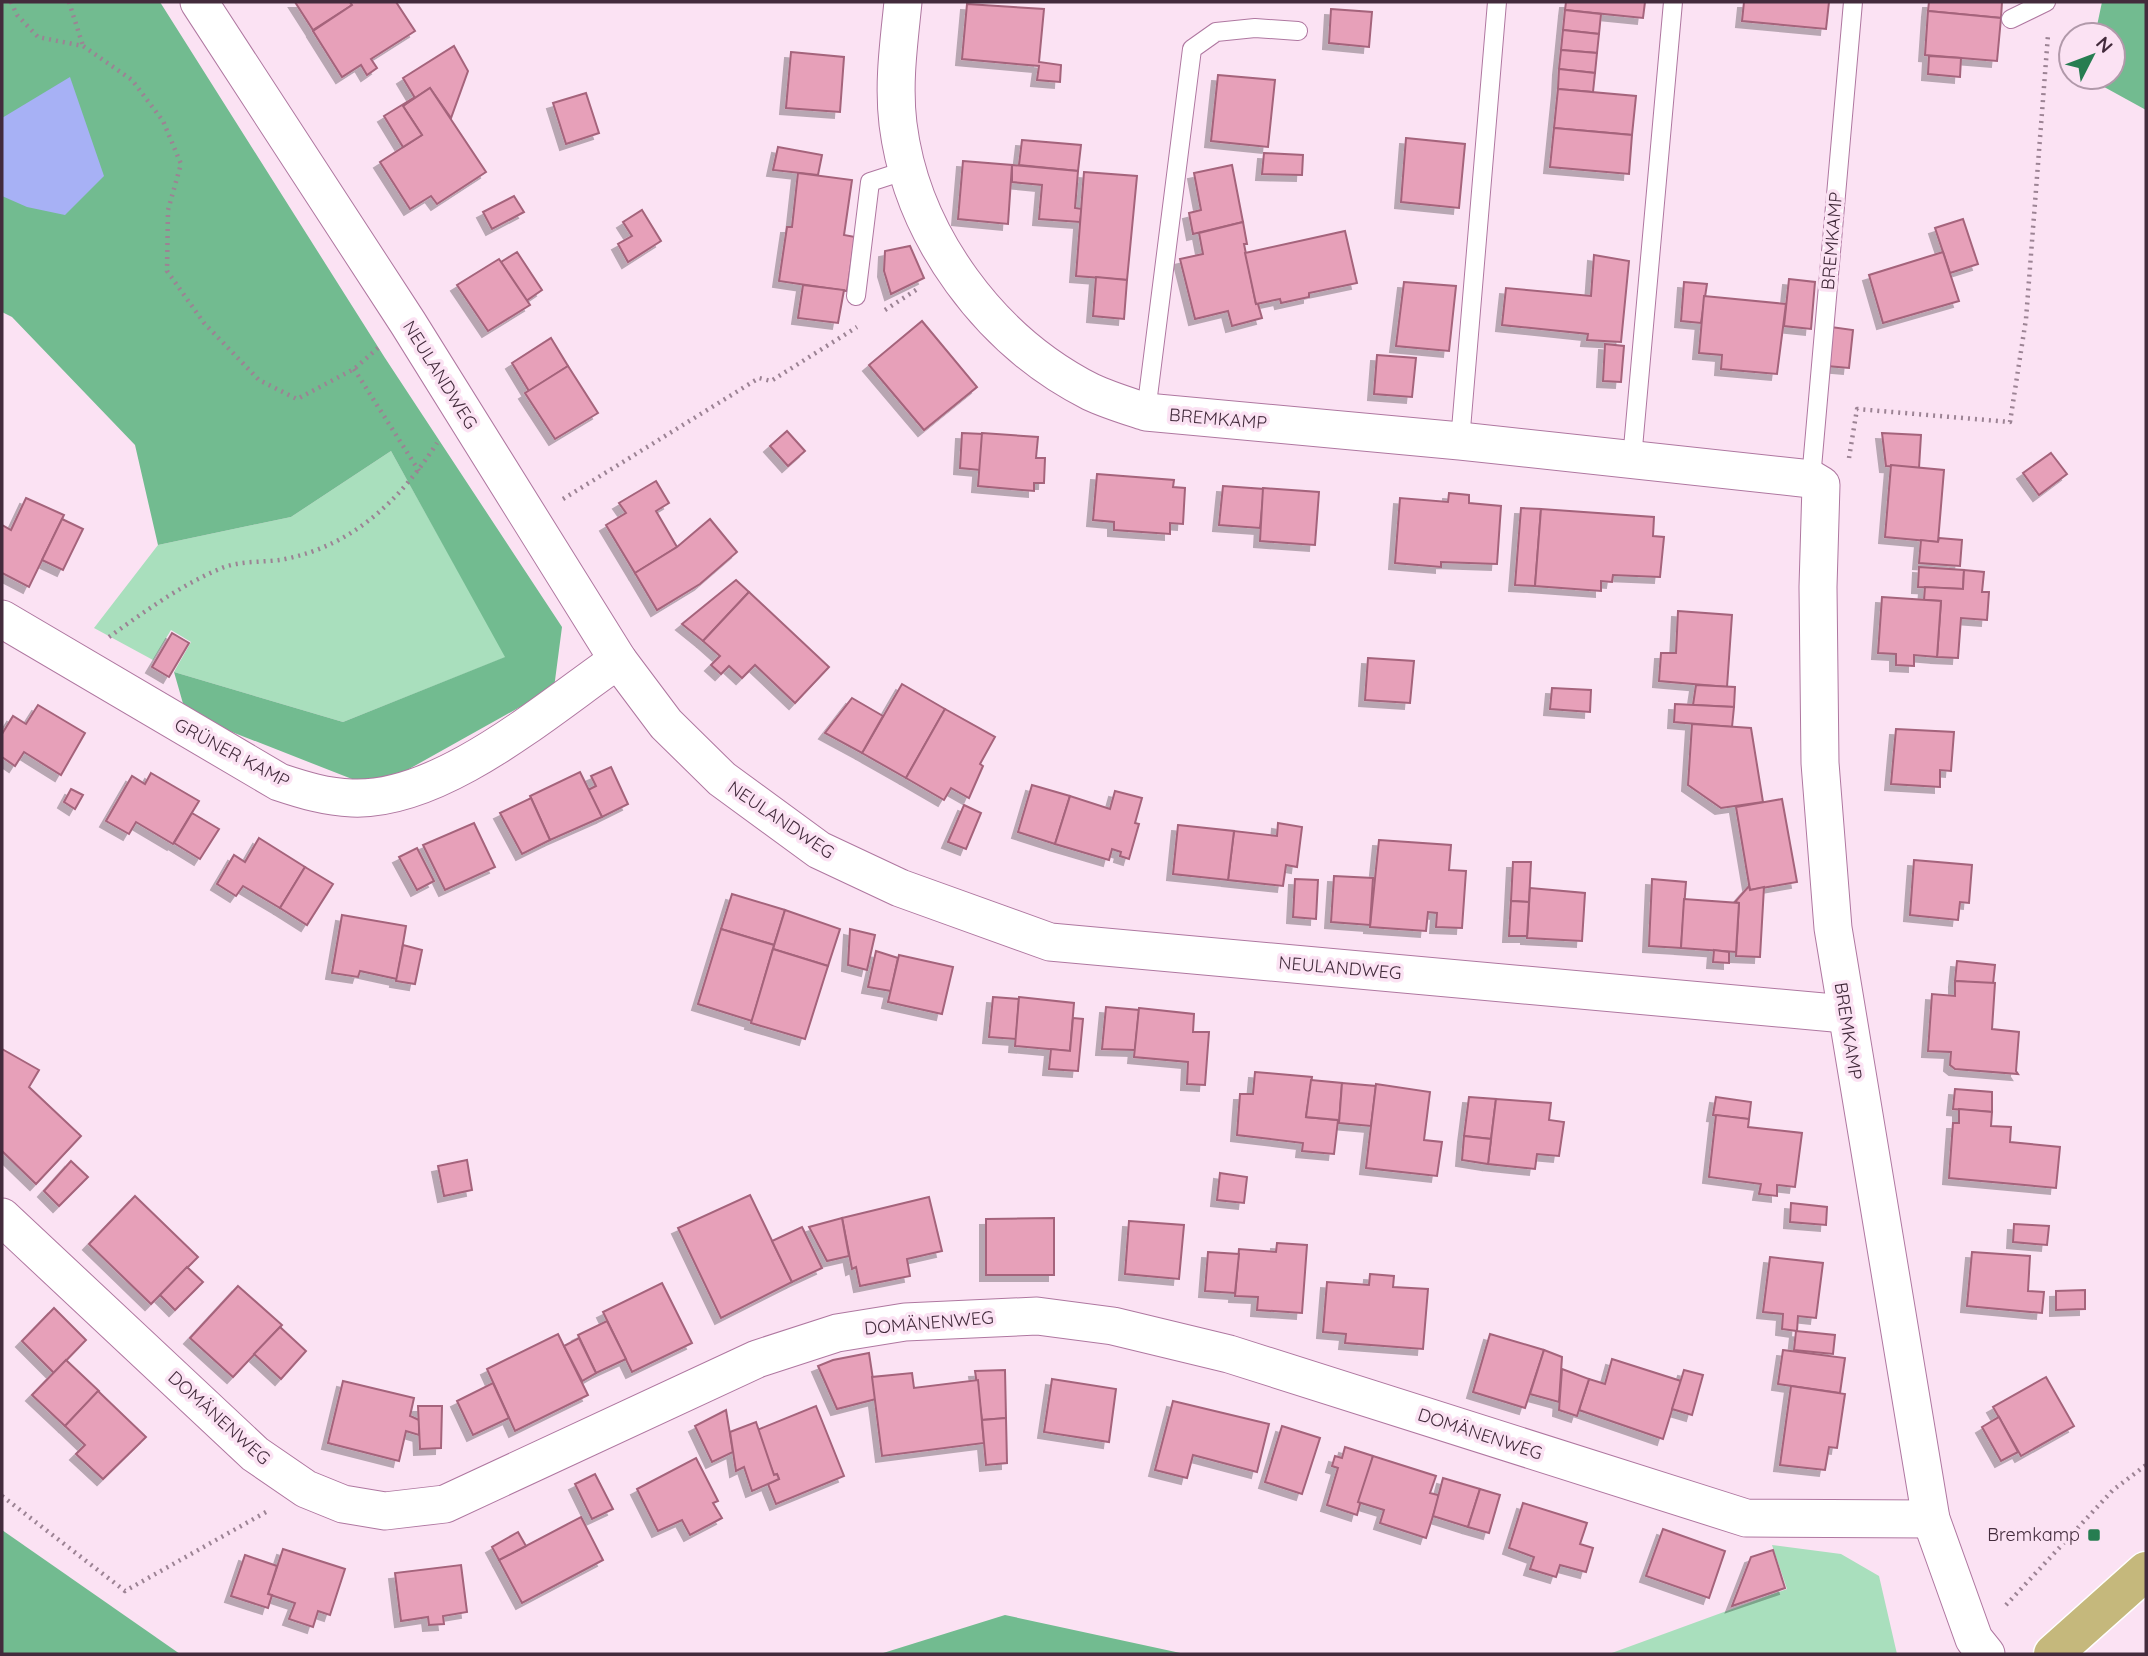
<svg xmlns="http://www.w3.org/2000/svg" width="2148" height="1656" font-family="Quicksand,sans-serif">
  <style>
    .green { fill: #a9dfbd }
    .forest { fill: #72bb90 }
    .water { fill: #a7b1f5 }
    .building { fill: #e7a0b9; stroke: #a5647b; stroke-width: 2; filter: url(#shadow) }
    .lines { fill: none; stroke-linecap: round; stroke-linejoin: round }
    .service-casing { stroke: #af77a0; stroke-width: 20 }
    .minor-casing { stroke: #af77a0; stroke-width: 39 }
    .primary-casing { stroke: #fff; stroke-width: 41 }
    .path { stroke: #9c8394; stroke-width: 4.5; stroke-dasharray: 2 5; stroke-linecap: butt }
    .service { stroke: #fff; stroke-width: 18 }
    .minor { stroke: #fff; stroke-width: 37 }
    .primary { stroke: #c5b87c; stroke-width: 38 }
    .poi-dot { fill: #267d51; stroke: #fbe2f3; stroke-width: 2.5 }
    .labels { text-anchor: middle; stroke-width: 7; stroke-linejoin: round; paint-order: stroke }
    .street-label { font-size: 18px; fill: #432b3c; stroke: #fbe2f3 }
    .poi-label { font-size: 18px; fill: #432b3c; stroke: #fbe2f3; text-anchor: end }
  </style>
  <defs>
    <filter id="shadow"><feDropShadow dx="-6" dy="6" stdDeviation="0" flood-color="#0004"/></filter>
  </defs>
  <rect width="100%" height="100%" fill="#fbe2f3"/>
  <!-- green -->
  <g class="green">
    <path d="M391,451L506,657L343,722L174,672L191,642L171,630L153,660L94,628L158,545L291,517Z"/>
    <path d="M1772,1545L1841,1554L1879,1576L1897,1654H1609L1787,1589Z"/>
  </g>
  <!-- forest -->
  <g class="forest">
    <path d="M2,2H160L385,358L562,627L554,688L375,788L186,714L174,672L343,722L505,657L391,451L291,517L158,545L135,445L12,317L2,312Z"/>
    <path d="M2102,2H2146V110L2086,77H2113V35H2095Z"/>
    <path d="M2,1530L180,1654H2Z"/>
    <path d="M1005,1615L1185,1654H880Z"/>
  </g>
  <!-- water -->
  <path class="water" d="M70,77L104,176L65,215L27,207L2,196V118Z"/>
  <!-- building -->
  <g class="building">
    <path d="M295,2H350L352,5L313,30Z"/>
    <path d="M350,2H396L415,31L371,59L377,68L367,75L361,65L342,77L313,31L352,5Z"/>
    <path d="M1566,2H1645L1643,18L1565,10Z"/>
    <path d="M1744,2H1829L1826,29L1742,21Z"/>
    <path d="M1929,2H2002L2001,18L1928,11Z"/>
    <path d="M967,4L1044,9L1039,62L1061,65L1060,82L1037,80L1039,66L962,59Z"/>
    <path d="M1331,9L1372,12L1369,47L1329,43Z"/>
    <path d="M1565,10L1601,14L1599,34L1563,30Z"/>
    <path d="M1928,11L2001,18L1997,61L1925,55Z"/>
    <path d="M1563,30L1599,34L1597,53L1561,50Z"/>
    <path d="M454,46L468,71L451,118L430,88L415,98L403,78Z"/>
    <path d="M1561,50L1597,53L1595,73L1559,69Z"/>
    <path d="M791,52L844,57L840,112L786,108Z"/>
    <path d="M1929,56L1961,58L1960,77L1928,74Z"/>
    <path d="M1559,69L1595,73L1593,92L1558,89Z"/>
    <path d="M1218,75L1275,80L1268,147L1211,141Z"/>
    <path d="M430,88L486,172L437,204L431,196L410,209L380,162L422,135L403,106Z"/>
    <path d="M1558,89L1636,96L1632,135L1554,128Z"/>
    <path d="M586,93L599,133L566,144L553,103Z"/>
    <path d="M415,97L403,106L422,135L403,147L384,116Z"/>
    <path d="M1554,128L1632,135L1629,174L1550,167Z"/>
    <path d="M1406,138L1465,144L1459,208L1401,202Z"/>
    <path d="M1022,140L1081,145L1078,171L1019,165Z"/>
    <path d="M778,147L822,155L818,175L773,170Z"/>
    <path d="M1264,153L1303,155L1302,175L1262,174Z"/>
    <path d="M963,161L1012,165L1008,224L958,219Z"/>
    <path d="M1012,165L1078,171L1075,208L1082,209L1080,222L1039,219L1042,185L1012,182Z"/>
    <path d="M1232,165L1243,222L1193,234L1189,213L1201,210L1194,173Z"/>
    <path d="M1084,172L1137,176L1127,280L1076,276Z"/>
    <path d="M798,173L852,180L844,235L855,237L847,291L779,281L787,227H792Z"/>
    <path d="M514,196L524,212L492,229L483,212Z"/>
    <path d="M642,210L661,241L628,262L618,244L632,236L623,222Z"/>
    <path d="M1963,219L1978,264L1950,273L1935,228Z"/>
    <path d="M1243,222L1247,244H1244L1256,304H1258L1262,318L1232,326L1228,311L1195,319L1180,259L1203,254L1199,233Z"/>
    <path d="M1345,231L1357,283L1309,293V297L1281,303L1280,299L1256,304L1245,253Z"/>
    <path d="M910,246L924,278L891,294L884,271L885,251Z"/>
    <path d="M517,252L542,290L526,301L501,262Z"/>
    <path d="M1943,252L1959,301L1883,323L1869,275Z"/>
    <path d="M1594,255L1629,261L1621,342L1587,340L1588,334L1502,325L1506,288L1591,296Z"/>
    <path d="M499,259L530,305L488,331L457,285Z"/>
    <path d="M1096,277L1127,280L1124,319L1093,316Z"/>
    <path d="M1789,279L1815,282L1811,329L1784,326Z"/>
    <path d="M1404,282L1456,286L1449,351L1396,346Z"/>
    <path d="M1684,282L1707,284L1701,323L1681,321Z"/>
    <path d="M803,285L844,290L838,323L798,318Z"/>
    <path d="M1704,296L1786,304L1777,374L1721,369L1722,355L1699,353Z"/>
    <path d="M922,321L977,387L924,430L869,365Z"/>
    <path d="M1831,327L1853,330L1849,368L1827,366Z"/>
    <path d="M551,338L568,366L529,391L512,363Z"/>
    <path d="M1605,344L1624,346L1621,382L1603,381Z"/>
    <path d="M1377,355L1416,358L1412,397L1374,394Z"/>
    <path d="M568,366L598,413L555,439L525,393Z"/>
    <path d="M787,431L805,451L788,466L770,446Z"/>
    <path d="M962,433L983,434L980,470L960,468Z"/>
    <path d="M982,433L1038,437L1036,458H1045L1044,483H1034V491L978,486Z"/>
    <path d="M1882,433L1921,435L1919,468L1886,466Z"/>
    <path d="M2051,453L2067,474L2039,495L2023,473Z"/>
    <path d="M1891,465L1944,470L1938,542L1885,537Z"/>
    <path d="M1097,474L1174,480L1173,487L1185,488L1183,524L1170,523V534L1114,530V522L1093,520Z"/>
    <path d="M656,481L669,503L656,511L677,547L635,573L606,525L626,513L619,503Z"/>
    <path d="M1223,486L1264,489L1260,528L1219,525Z"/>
    <path d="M1263,488L1319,492L1315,545L1260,541Z"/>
    <path d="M1449,493L1469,495V503L1501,506L1497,564L1441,562V567L1395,563L1400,498L1448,502Z"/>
    <path d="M26,498L64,515L29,587L2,573V525L11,530Z"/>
    <path d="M1521,508L1541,509L1535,586L1515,585Z"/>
    <path d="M1541,509L1654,517L1653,536L1664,537L1660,577L1613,575L1612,582L1601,581V591L1535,586Z"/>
    <path d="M62,519L83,529L63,570L42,560Z"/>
    <path d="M710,519L737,552L700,584L657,610L635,573L677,547Z"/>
    <path d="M1939,538L1962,540L1960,566L1919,563L1921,540L1938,542Z"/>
    <path d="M1919,567L1964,570L1963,589L1918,587Z"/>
    <path d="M1964,570L1984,572L1982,592H1989L1987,620L1961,618L1958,658L1937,657L1941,601L1924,600L1925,587L1963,589Z"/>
    <path d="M736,580L749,592L703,641L682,624Z"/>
    <path d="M749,592L829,667L795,703L755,665L742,678L729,666L721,674L711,665L720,656L703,641Z"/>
    <path d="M1882,597L1941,601L1937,657L1914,655V666L1896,665V654L1878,653Z"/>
    <path d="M1678,611L1732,615L1727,687L1659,681L1661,653H1676Z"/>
    <path d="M172,633L189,643L169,677L152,667Z"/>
    <path d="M1368,658L1414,661L1410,703L1365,700Z"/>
    <path d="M902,684L945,709L906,778L862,753Z"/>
    <path d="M1696,685L1735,687L1734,707L1693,705Z"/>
    <path d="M1552,688L1591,690L1590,712L1550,709Z"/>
    <path d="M852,698L883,716L862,753L825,733Z"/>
    <path d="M1675,704L1734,707L1732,727L1674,722Z"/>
    <path d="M38,705L85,733L61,775L24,752L15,766L2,757V734L13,716L26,724Z"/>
    <path d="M945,709L995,737L980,764L983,766L969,798L951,788L944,800L906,778Z"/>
    <path d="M1692,724L1751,728L1763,802L1721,808L1688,785Z"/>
    <path d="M1896,729L1954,732L1951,771L1940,770V787L1891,784Z"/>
    <path d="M611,767L628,804L602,817L588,790L596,786L591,776Z"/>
    <path d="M580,772L602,817L550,840L530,796Z"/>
    <path d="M151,773L199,801L173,844L136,822L129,834L106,821L132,776L145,784Z"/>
    <path d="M1032,785L1070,796L1055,844L1018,832Z"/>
    <path d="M71,789L83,795L75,809L64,802Z"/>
    <path d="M1115,791L1142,798L1135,823L1139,824L1129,859L1120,856L1121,852L1112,849L1109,860L1055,844L1070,796L1110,809Z"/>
    <path d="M531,798L550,840L522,854L500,813Z"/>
    <path d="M1782,799L1797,882L1750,890L1736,807Z"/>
    <path d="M964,805L981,813L966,849L948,842Z"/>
    <path d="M192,813L219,829L200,859L174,843Z"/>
    <path d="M474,823L495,867L445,890L423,845Z"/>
    <path d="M1278,823L1302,827L1297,867L1286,865L1283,886L1228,880L1234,831L1277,836Z"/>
    <path d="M1178,825L1234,831L1228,880L1173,874Z"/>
    <path d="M259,838L305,867L280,908L243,886L236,896L217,884L234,855L245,862Z"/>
    <path d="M1379,840L1451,845L1449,870L1466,871L1462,928L1436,927L1437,913L1428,912L1426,931L1370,927Z"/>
    <path d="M417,848L434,881L417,890L399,857Z"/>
    <path d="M1914,860L1972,865L1969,903L1960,902L1958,920L1910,915Z"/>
    <path d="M1513,862H1531L1529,902L1511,901Z"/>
    <path d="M305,867L333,884L307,925L280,908Z"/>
    <path d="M1334,876L1373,878L1370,925L1331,922Z"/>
    <path d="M1295,879L1318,880L1316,919L1293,917Z"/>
    <path d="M1652,879L1686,882L1681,948L1649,946Z"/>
    <path d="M1749,886L1750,890L1764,887L1760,957L1736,956L1739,903L1735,902Z"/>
    <path d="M1530,888L1585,893L1582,941L1527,938Z"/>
    <path d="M732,894L785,910L774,945L721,929Z"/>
    <path d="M1684,899L1739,903L1736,952L1681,948Z"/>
    <path d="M1511,901L1529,902L1527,936H1509Z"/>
    <path d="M785,910L840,929L828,966L773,949Z"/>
    <path d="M342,915L406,926L397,979L360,971L358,977L332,973Z"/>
    <path d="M721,929L774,945L752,1021L698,1004Z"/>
    <path d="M850,929L875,935L867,970L848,965Z"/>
    <path d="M403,945L422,950L415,984L396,981Z"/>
    <path d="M773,949L828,966L805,1039L751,1023Z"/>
    <path d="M1714,950L1729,952V963L1713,962Z"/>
    <path d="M876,951L898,958L891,991L868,987Z"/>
    <path d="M899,955L953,967L942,1014L888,1002Z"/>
    <path d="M1957,961L1995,965L1993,984L1955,981Z"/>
    <path d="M1955,981L1995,983L1992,1029L2019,1032L2016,1071L2018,1074L1955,1069L1950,1065L1951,1052L1928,1051L1932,994L1955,996Z"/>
    <path d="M993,997L1019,999L1016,1039L989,1037Z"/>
    <path d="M1019,997L1074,1003L1070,1051L1015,1046Z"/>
    <path d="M1106,1007L1139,1010L1135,1050L1102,1049Z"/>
    <path d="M1139,1008L1194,1014L1193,1032H1209L1205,1085L1187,1084L1188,1062L1134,1057Z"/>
    <path d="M1073,1018L1083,1019L1078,1071L1049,1069L1051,1049L1070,1051Z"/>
    <path d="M2,1049L39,1070L29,1087L81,1136L36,1184L2,1151Z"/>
    <path d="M1255,1072L1312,1077L1306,1117L1338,1120L1334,1154L1302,1151L1303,1143L1237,1135L1240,1094H1253Z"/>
    <path d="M1311,1080L1342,1083L1339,1123L1338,1120L1306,1117Z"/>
    <path d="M1342,1083L1376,1086L1371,1126L1339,1123Z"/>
    <path d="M1376,1084L1430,1092L1424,1140L1442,1142L1437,1176L1366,1168Z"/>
    <path d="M1955,1089L1992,1092V1112L1953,1109Z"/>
    <path d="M1469,1097L1496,1099L1491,1139L1464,1136Z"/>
    <path d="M1716,1097L1751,1102L1749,1119L1713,1115Z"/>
    <path d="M1496,1099L1551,1103L1549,1120L1564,1122L1559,1156L1537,1154L1535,1169L1488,1164Z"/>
    <path d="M1959,1109L1992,1112L1991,1126L2011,1127L2010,1142L2060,1147L2056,1188L1949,1178L1953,1123H1959Z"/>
    <path d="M1716,1115L1749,1119L1748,1127L1802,1133L1795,1187L1777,1185V1196L1759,1194L1761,1184L1709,1177Z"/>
    <path d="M1464,1136L1491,1139L1488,1164L1462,1160Z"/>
    <path d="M467,1160L472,1190L444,1196L438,1166Z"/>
    <path d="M71,1161L88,1177L59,1206L44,1191Z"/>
    <path d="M1220,1173L1247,1177L1244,1203L1217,1200Z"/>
    <path d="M750,1195L792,1282L721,1318L678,1228Z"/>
    <path d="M135,1196L198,1257L151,1304L89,1244Z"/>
    <path d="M929,1197L942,1251L907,1259L910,1276L860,1286L856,1267L852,1269L842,1218Z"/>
    <path d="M1791,1203L1827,1207L1826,1225L1790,1222Z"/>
    <path d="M842,1218L849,1256L827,1261L809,1227Z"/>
    <path d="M1054,1218V1275H986V1219Z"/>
    <path d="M1129,1221L1184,1225L1179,1279L1125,1274Z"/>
    <path d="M2014,1224L2049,1226L2047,1245L2013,1242Z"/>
    <path d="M802,1227L822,1268L792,1282L772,1241Z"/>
    <path d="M1277,1243L1307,1245L1302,1313L1257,1310L1258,1297L1235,1296L1239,1249L1276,1252Z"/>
    <path d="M1208,1252L1239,1254L1235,1293L1205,1291Z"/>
    <path d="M1972,1252L2030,1256L2028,1291L2044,1292L2042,1313L1967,1306Z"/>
    <path d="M1770,1257L1823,1263L1816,1318L1798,1316L1797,1331L1782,1329L1783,1314L1763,1312Z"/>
    <path d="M187,1267L203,1282L175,1310L160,1295Z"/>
    <path d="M1370,1274L1394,1276L1393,1287L1428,1289L1423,1349L1345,1343L1346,1334L1323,1332L1327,1282L1369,1285Z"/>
    <path d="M662,1283L692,1343L632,1372L603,1312Z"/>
    <path d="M238,1286L282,1325L233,1377L190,1338Z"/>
    <path d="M2085,1290V1309L2056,1310V1291Z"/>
    <path d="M54,1308L86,1340L54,1373L22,1341Z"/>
    <path d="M607,1321L626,1359L596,1373L578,1335Z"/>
    <path d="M280,1327L306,1351L281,1379L254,1354Z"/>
    <path d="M1796,1331L1835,1335L1833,1354L1794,1350Z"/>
    <path d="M558,1334L588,1395L515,1431L487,1369Z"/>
    <path d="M1490,1334L1544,1350L1525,1408L1473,1392Z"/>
    <path d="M579,1338L596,1373L582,1381L564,1346Z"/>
    <path d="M1544,1350L1562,1357L1559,1402L1530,1394Z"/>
    <path d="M1783,1350L1845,1358L1840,1393L1778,1384Z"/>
    <path d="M869,1353L876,1399L837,1409L818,1366L833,1360Z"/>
    <path d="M1612,1359L1681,1381L1663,1439L1579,1410L1589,1379L1605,1384Z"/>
    <path d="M66,1360L99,1391L65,1426L32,1395Z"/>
    <path d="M1562,1369L1589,1379L1577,1416L1559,1410Z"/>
    <path d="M1005,1370L1006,1418L982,1420L975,1371Z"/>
    <path d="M1684,1370L1703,1375L1692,1415L1672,1409Z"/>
    <path d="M912,1373L914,1388L978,1380L984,1443L882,1456L872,1377Z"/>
    <path d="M2046,1377L2074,1426L2021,1456L1993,1407Z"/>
    <path d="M1052,1379L1116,1389L1109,1442L1044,1432Z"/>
    <path d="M343,1381L414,1398L410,1416L419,1420V1435L406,1431L399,1461L328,1443Z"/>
    <path d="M493,1383L509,1418L473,1435L457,1401Z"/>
    <path d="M1791,1386L1845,1394L1837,1448L1829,1447L1825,1470L1780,1465Z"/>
    <path d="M98,1391L146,1437L103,1479L76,1454L85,1445L65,1426Z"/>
    <path d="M1173,1401L1269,1424L1257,1472L1193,1455L1187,1478L1155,1470Z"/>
    <path d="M418,1406H442L441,1448L420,1449Z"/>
    <path d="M816,1406L844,1476L776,1504L768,1484L779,1479L777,1474L774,1475L757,1430Z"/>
    <path d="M726,1410L733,1452L712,1462L695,1426Z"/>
    <path d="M1999,1417L2018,1452L2001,1461L1982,1427Z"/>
    <path d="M1006,1418L1007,1463L986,1465L982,1420Z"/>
    <path d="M756,1422L774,1475L777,1474L779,1479L752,1491L744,1467L736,1471L730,1432Z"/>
    <path d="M1282,1426L1320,1438L1302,1494L1265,1482Z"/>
    <path d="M1345,1447L1373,1456L1357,1515L1327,1505L1338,1468L1332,1466L1335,1456L1342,1458Z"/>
    <path d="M1373,1456L1436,1476L1430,1493L1438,1495V1500L1426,1538L1380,1523L1384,1510L1358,1502Z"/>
    <path d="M696,1458L718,1501L713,1503L722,1518L690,1535L682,1520L658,1531L637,1489Z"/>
    <path d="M595,1474L613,1509L592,1519L575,1484Z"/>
    <path d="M1443,1478L1480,1489L1468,1527L1433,1516Z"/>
    <path d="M1480,1489L1500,1495L1489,1533L1468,1527Z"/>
    <path d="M1523,1503L1587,1523L1580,1544L1593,1548L1586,1572L1560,1565L1556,1577L1530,1569L1534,1557L1509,1548Z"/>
    <path d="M581,1517L603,1560L522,1603L499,1560Z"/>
    <path d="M1663,1529L1725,1551L1709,1598L1646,1576Z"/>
    <path d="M518,1532L526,1546L499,1560L492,1547Z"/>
    <path d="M283,1549L345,1569L330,1615L318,1611L313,1627L289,1619L295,1603L268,1594Z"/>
    <path d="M1773,1550L1785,1588L1732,1606L1751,1557Z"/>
    <path d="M245,1555L277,1566L268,1594L272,1595L268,1608L231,1596Z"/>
    <path d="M461,1565L467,1612L443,1616L444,1624L429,1625L428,1617L401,1621L395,1573Z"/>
  </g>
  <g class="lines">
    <!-- service casing -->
    <g class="service-casing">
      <g id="service">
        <path d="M2011,19L2046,2"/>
        <path d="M856,296L870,182L907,170"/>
        <path d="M1146,412L1192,49L1216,32L1255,28L1298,31"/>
        <path d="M1460,441L1497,2"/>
        <path d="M1632,459L1673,2"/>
        <path d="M1811,479L1853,2"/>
      </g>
    </g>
    <!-- minor casing -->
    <g class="minor-casing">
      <g id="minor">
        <path d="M199,2L408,323L618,660L666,724L722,779L819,850L900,888L1050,942L1845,1014"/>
        <path d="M903,2C899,42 893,83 898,124C912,236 990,341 1091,392C1108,400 1128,406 1146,412L1460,441L1811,479L1821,485L1818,587L1820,763L1833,928L1931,1519L1974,1639L1986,1654"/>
        <path d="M2,619L279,782C303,790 326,797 352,798C441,802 547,709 618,660"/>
        <path d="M2,1217L255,1454L306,1489L343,1504L385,1511L445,1504L757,1359L837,1333L905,1322L1037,1316L1113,1326L1229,1354L1746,1518L1931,1519"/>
      </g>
    </g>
    <!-- primary casing -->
    <g class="primary-casing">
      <path id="primary" d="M2053,1654L2146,1571"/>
    </g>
    <!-- path -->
    <g class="path">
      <path d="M11,2L17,15L38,37L83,46L132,80L163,121L181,164L168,210L167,271L204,323L259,380L297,399L354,369L378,348"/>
      <path d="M69,2L83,46"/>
      <path d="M885,310L919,288"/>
      <path d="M354,369L419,471"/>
      <path d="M1849,458L1857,409L2010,422L2026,319L2048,35"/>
      <path d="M563,499L759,378L771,381L857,327"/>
      <path d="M109,637C144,612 182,584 222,568C241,560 265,563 285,559C354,545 400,500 437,443"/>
      <path d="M2,1496L125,1591L266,1512"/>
      <path d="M2006,1605L2113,1490L2146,1465"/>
    </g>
    <!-- service -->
    <use href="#service" class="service"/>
    <!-- minor -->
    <use href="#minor" class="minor"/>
    <!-- primary -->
    <use href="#primary" class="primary"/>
  </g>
  <!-- markers -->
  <rect class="poi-dot" x="2087" y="1528" width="14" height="14" rx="3.5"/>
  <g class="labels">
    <!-- street labels -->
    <g class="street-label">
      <text transform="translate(1832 241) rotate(-85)" y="6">BREMKAMP</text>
      <text transform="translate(440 375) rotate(58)" y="6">NEULANDWEG</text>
      <text transform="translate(1218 419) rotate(5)" y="6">BREMKAMP</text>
      <text transform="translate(232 753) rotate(28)" y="6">GRÜNER KAMP</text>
      <text transform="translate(781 820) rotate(34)" y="6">NEULANDWEG</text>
      <text transform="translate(1340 968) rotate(5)" y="6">NEULANDWEG</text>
      <text transform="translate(1848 1031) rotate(81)" y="6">BREMKAMP</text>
      <text transform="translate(929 1323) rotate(-5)" y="6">DOMÄNENWEG</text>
      <text transform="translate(219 1418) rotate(42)" y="6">DOMÄNENWEG</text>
      <text transform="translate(1480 1434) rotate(18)" y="6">DOMÄNENWEG</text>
    </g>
    <!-- poi labels -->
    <g class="poi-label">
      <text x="2080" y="1541">Bremkamp</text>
    </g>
  </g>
  <!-- border -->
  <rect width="2148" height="1656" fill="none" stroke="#432b3c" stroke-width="7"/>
  <!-- north arrow -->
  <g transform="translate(2092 56) rotate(48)"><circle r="33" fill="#fbe2f3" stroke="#b199aa" stroke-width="2"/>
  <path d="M0-5L12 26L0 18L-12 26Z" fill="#267d51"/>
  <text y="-10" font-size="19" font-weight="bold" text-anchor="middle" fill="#432b3c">N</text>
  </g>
</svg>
